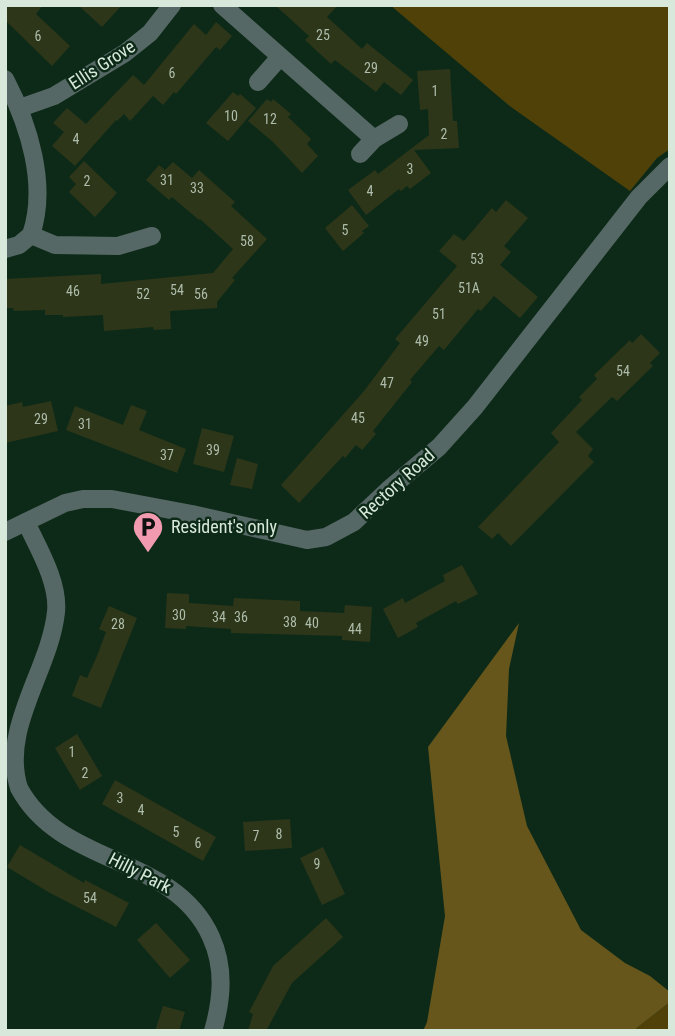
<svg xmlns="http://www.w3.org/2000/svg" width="675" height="1036" font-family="'Roboto Condensed',sans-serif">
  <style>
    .green { fill: #504109 }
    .forest { fill: #66561b }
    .building { fill: #2d3619 }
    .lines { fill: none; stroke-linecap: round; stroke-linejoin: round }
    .street { stroke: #566865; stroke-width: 18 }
    .labels { text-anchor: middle; stroke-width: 5; stroke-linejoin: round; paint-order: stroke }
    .number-label { font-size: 14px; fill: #adbcab }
    .street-label { font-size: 18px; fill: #d8e9dc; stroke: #0d2a18 }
    .poi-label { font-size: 18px; fill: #d8e9dc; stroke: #0d2a18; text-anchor: start }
  </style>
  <rect width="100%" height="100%" fill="#0d2a18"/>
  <!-- green -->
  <g class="green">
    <path d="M390,5H670V149L657,158L630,191L511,107Z"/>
    <path d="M670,1002V1031H633Z"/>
  </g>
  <!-- forest -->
  <path class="forest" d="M519,623L509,669L506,736L527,826L581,930L625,963L650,976L670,992V1002L633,1031H423L427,1022L445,916L428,747Z"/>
  <!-- building -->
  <g class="building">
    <path d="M5,5H43L36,14L70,46L52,66L5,20Z"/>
    <path d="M78,5H122L102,27Z"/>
    <path d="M275,5H338L327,17L362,49L367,43L413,80L401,95L384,82L376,92L335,60L331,64L305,40L309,36Z"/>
    <path d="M216,22L232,36L220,50L216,47L176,94L174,92L163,105L153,96L130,121L124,114L117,121L116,120L75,166L52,146L64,132L53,123L67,108L86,124L133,75L144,85L194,24L206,35Z"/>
    <path d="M450,69L453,121H457L459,148L414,150L431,173L410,189L407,186L401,191L399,189L366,215L348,190L375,170L378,174L429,135L428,109L420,110L417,71Z"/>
    <path d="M233,92L238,96L240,94L256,108L228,141L206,123Z"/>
    <path d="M267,99L271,102L273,99L291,114L288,117L311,139L307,144L318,156L302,173L273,142L248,121Z"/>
    <path d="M84,161L117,193L95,217L69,192L76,184L69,177Z"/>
    <path d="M173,162L192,178L199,170L235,202L231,206L267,239L232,278L235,280L217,302V308L170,311L171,329L154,330L153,327L104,331L103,315L63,317V315H45V310L14,311L13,308H5V279L101,274V284L213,273L233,249L200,219L199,220L172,197L169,200L146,180L159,165L165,170Z"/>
    <path d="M506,200L528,218L504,246L511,252L500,265L538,297L520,318L494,296L481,311L478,309L444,350L439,346L410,380L412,382L373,431L376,434L362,450L356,445L345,458L343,456L299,503L281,485L364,391L400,343L395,339L457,266L439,251L454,234L464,241L492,208L496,212Z"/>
    <path d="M352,205L369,226L362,231L364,233L343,251L325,228Z"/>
    <path d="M641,334L660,353L650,363L653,366L617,401L612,397L576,432L593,449L588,456L594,462L511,546L498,533L492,539L478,527L559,442L551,433L582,400L579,397L597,379L594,375L630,340L632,343Z"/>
    <path d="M51,401L58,431L5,443V406L22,402L23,407Z"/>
    <path d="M131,405L147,411L139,430L186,449L177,473L66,430L75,406L123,425Z"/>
    <path d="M202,428L234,436L224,472L193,464Z"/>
    <path d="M237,458L258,464L252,489L230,485Z"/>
    <path d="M462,565L478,594L458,604L456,601L416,623L418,627L398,638L383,609L403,598L405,603L445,581L443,575Z"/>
    <path d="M167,593L189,594V603L233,606L234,598L300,601V611L344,613L345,605L372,607L370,642L342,640V636L231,633V629L186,626V629L165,628Z"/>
    <path d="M109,606L137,618L101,708L72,696L80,675L87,678L97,656L106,632L99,629Z"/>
    <path d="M77,734L102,776L80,790L55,748Z"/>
    <path d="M115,780L216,837L203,861L102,804Z"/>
    <path d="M290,819L292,848L245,851L243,822Z"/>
    <path d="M20,845L84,883L85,880L129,903L116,927L50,893L7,867Z"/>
    <path d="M323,847L345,894L322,905L300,858Z"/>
    <path d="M326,918L343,937L292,983L266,1031H248L253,1014L249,1012L273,966Z"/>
    <path d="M156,923L190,960L170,978L137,940Z"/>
    <path d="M163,1006L185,1012L179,1031H155Z"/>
  </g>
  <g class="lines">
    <!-- street -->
    <g class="street">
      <path d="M222,5L374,139"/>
      <path d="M5,79C29,125 48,185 31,235"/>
      <path d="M258,82L280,57"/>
      <path d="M20,108L54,96L125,53L150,33L172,5"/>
      <path d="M360,154L374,139L399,124"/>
      <path d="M5,249L19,245L31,235L55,245L118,246L152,236"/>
      <path d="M26,522C38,548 59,582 56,612C50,670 0,728 19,788C62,868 173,853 211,937C225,968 222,999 213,1031"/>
      <path d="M5,532L65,503L83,499H112L192,514L307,540L326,537L354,522L388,490L439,447L475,407L639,197L670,166"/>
    </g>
  </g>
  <!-- icons -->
  <defs>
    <g id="parking-pin" transform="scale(1.575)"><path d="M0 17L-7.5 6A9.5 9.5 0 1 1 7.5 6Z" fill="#f29ab0" stroke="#0d2a18"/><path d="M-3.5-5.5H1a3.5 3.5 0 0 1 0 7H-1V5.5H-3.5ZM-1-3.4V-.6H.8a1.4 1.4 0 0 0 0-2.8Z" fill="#111"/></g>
  </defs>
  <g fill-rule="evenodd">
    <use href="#parking-pin" x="148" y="527"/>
  </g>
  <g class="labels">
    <!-- number labels -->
    <g class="number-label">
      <text x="323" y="40">25</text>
      <text x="38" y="41">6</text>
      <text x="371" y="73">29</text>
      <text x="172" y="78">6</text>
      <text x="435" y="96">1</text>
      <text x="231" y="121">10</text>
      <text x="270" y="124">12</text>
      <text x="444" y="139">2</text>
      <text x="76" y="144">4</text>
      <text x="410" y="174">3</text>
      <text x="167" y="185">31</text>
      <text x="87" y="186">2</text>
      <text x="197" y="193">33</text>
      <text x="370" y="196">4</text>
      <text x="345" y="235">5</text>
      <text x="247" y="246">58</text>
      <text x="477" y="264">53</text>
      <text x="469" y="293">51A</text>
      <text x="177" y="295">54</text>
      <text x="73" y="296">46</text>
      <text x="143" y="299">52</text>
      <text x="201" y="299">56</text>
      <text x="439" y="319">51</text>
      <text x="422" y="346">49</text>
      <text x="623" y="376">54</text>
      <text x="387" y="388">47</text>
      <text x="358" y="423">45</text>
      <text x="41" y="424">29</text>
      <text x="85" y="429">31</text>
      <text x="213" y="455">39</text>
      <text x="167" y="460">37</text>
      <text x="179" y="620">30</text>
      <text x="219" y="622">34</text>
      <text x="241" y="622">36</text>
      <text x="290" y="627">38</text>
      <text x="312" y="628">40</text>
      <text x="118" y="629">28</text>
      <text x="355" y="634">44</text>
      <text x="72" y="757">1</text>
      <text x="85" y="778">2</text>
      <text x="120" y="803">3</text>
      <text x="141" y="815">4</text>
      <text x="176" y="837">5</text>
      <text x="279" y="839">8</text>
      <text x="256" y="841">7</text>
      <text x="198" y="848">6</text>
      <text x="317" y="869">9</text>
      <text x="90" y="903">54</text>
    </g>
    <!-- street labels -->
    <g class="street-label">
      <text transform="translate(102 65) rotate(-33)" y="6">Ellis Grove</text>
      <text transform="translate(397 484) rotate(-42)" y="6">Rectory Road</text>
      <text transform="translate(140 873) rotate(27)" y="6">Hilly Park</text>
    </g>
    <!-- poi labels -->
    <g class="poi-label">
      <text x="171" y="533">Resident's only</text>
    </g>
  </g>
  <!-- border -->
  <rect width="675" height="1036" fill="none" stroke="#d8e9dc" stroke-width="14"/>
</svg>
